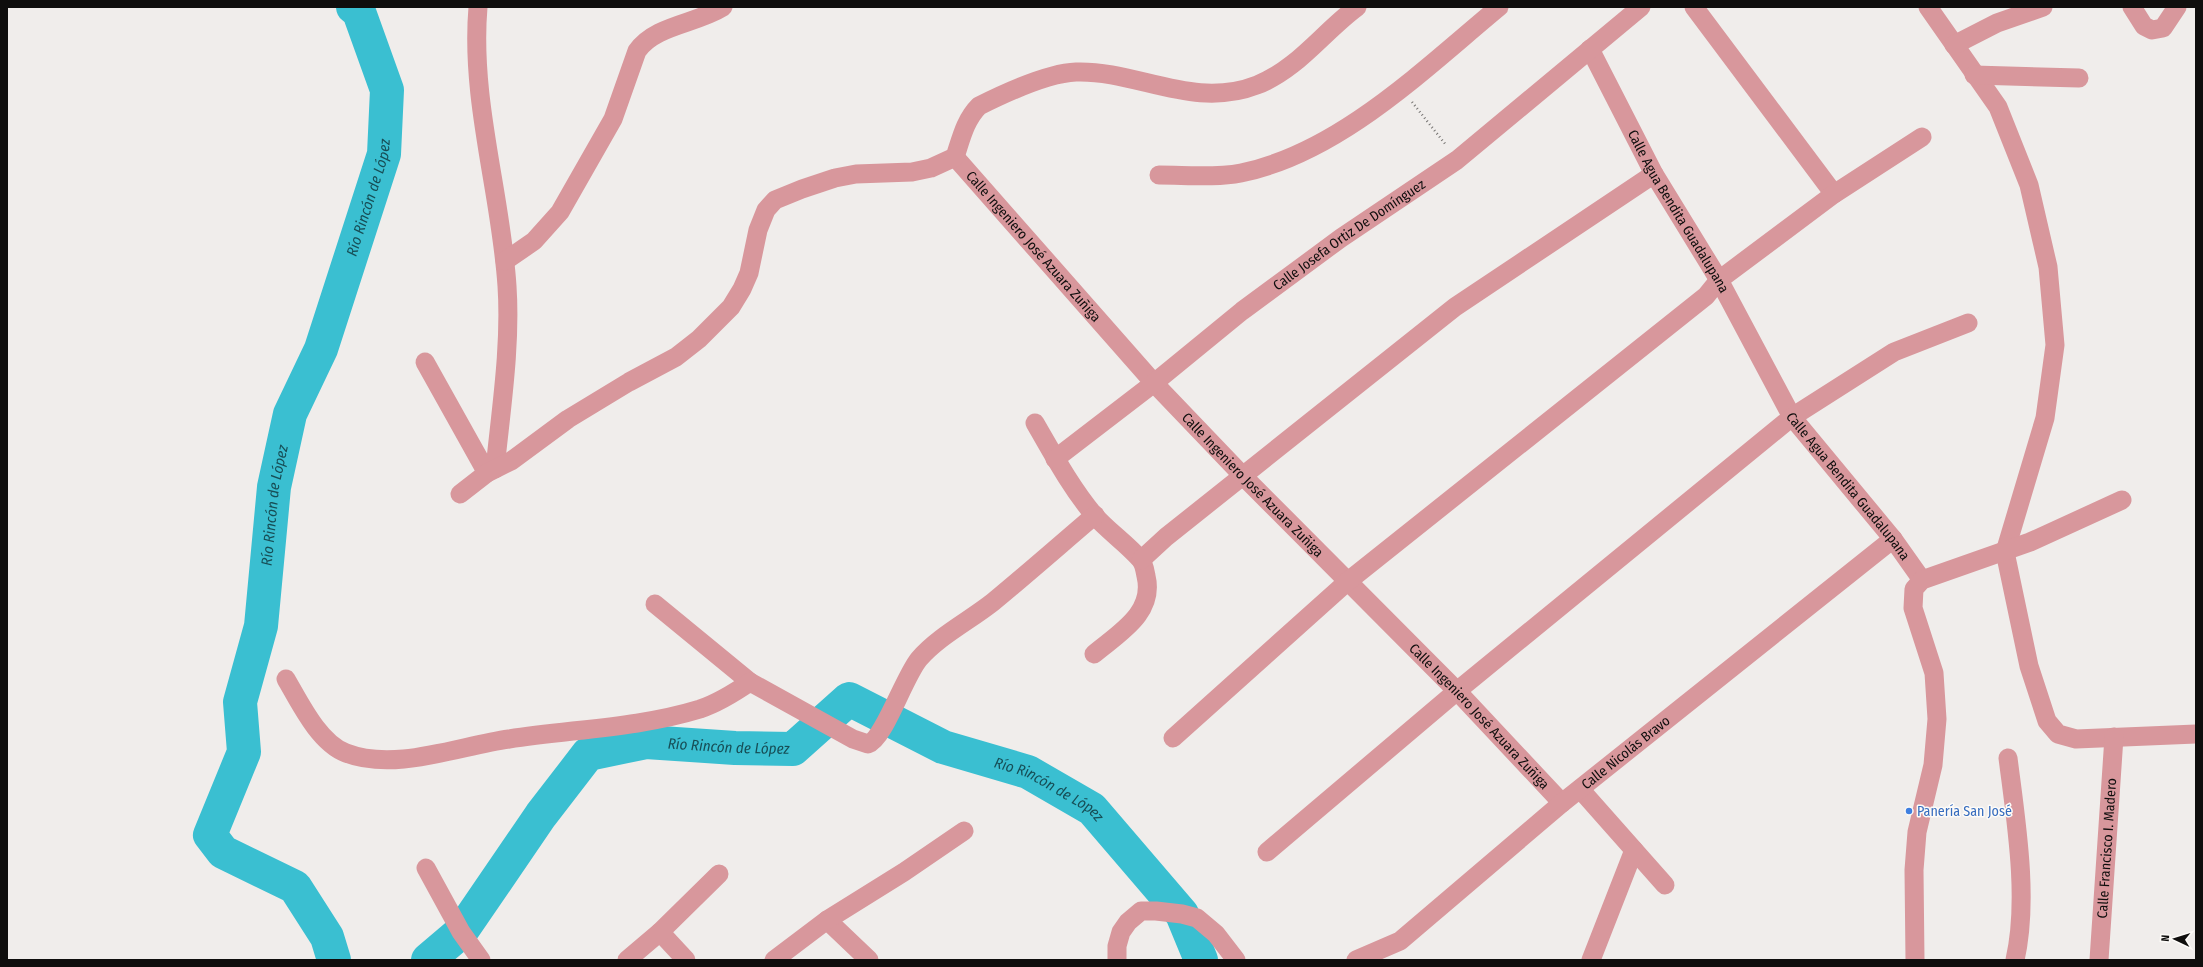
<svg xmlns="http://www.w3.org/2000/svg" width="2203" height="967" font-family="'Fira Sans Condensed',sans-serif">
  <style>
    .lines { fill: none; stroke-linecap: round; stroke-linejoin: round }
    .river { stroke: #3abfd1; stroke-width: 34 }
    .path { stroke: #757371; stroke-width: 2.5; stroke-dasharray: 1 3; stroke-linecap: butt }
    .minor { stroke: #d8979c; stroke-width: 19 }
    .shop-dot { fill: #3f7fe0; stroke: #fdfbf8; stroke-width: 1.5 }
    .labels { text-anchor: middle; stroke-width: 3; stroke-linejoin: round; paint-order: stroke }
    .street-label { font-size: 14px; fill: #0f0e0d; stroke: #fdfbf8 }
    .shop-label { font-size: 14px; fill: #366cbe; stroke: #fdfbf8; text-anchor: start }
    .water-label { font-size: 15px; font-style: italic; fill: #174e56; stroke: #fdfbf8 }
  </style>
  <rect width="100%" height="100%" fill="#f0edeb"/>
  <g class="lines">
    <!-- river -->
    <g class="river">
      <path id="s1" d="M334,960L327,937L295,887L223,852L210,835L244,752L240,702L261,626L274,487L290,414L321,349L384,154L387,90L359,12L353,7"/>
      <path id="s2" d="M428,960L461,932L541,815L588,754L646,742L735,748L793,749L849,699L943,747L1028,772L1092,809L1182,914L1201,960"/>
    </g>
    <!-- path -->
    <path class="path" d="M1412,102L1446,145"/>
    <!-- minor -->
    <g class="minor">
      <path d="M478,7C470,101 501,193 507,286C511,346 501,409 495,469"/>
      <path d="M1694,7L1834,194"/>
      <path d="M1928,7L1998,107L2029,185L2048,267L2055,345L2045,418L2005,552L2029,666L2047,721L2058,734L2076,739L2196,734"/>
      <path d="M2132,7L2144,26L2152,30L2163,28L2177,7"/>
      <path d="M1954,45L1997,23L2043,7"/>
      <path id="s3" d="M1590,49L1654,174L1719,280L1792,417L1893,539L1922,580"/>
      <path d="M1974,75L2079,78"/>
      <path id="s4" d="M955,157L1154,383L1243,476L1457,691L1562,803"/>
      <path d="M1159,175C1186,175 1215,178 1241,173C1339,153 1424,69 1499,7"/>
      <path d="M505,261L534,241L560,212L613,119L637,51C655,25 696,24 723,7"/>
      <path d="M425,362L487,473"/>
      <path d="M1035,423C1053,454 1070,486 1094,515C1108,531 1126,543 1140,559C1144,563 1145,571 1146,576C1155,613 1119,633 1094,654"/>
      <path id="s5" d="M1055,459L1154,383L1242,311L1341,238L1457,160L1641,7"/>
      <path d="M460,494L487,473L511,461L568,419L629,382L676,357L699,339L731,307L742,289L749,273L758,230L766,210L775,200L802,189L835,178L856,174L912,172L931,168L955,157C961,139 965,120 979,106C1005,93 1047,73 1076,72C1137,70 1193,110 1257,85C1298,69 1323,32 1357,7"/>
      <path d="M1141,560L1166,537L1455,307L1654,174"/>
      <path d="M655,604L750,682"/>
      <path d="M286,679C300,703 319,743 346,753C395,772 459,746 509,739C573,729 638,728 700,709C718,703 734,693 750,682L853,739L868,744C884,739 904,677 919,659C939,636 969,621 993,602C1027,574 1061,544 1095,515"/>
      <path d="M1173,738L1347,582L1706,296L1719,280L1834,194L1922,137"/>
      <path d="M2008,758C2016,821 2029,899 2015,960"/>
      <path d="M1580,789L1665,885"/>
      <path d="M1267,852L1457,691L1792,417L1894,352L1968,323"/>
      <path d="M426,868L461,932L481,960"/>
      <path d="M827,920L869,960"/>
      <path d="M660,932L686,960"/>
      <path d="M627,960L660,932L719,874"/>
      <path d="M774,960L827,920L904,872L964,831"/>
      <path d="M1117,960V946L1121,932L1128,922L1141,911H1156L1182,914L1197,918L1216,934L1236,960"/>
      <path id="s6" d="M1356,960L1400,941L1562,803L1893,539"/>
      <path d="M1591,960L1634,850"/>
      <path d="M1915,960L1914,870L1917,832L1933,765L1937,719L1934,673L1913,608L1914,589L1922,580L2030,542L2122,500"/>
      <path id="s7" d="M2099,960L2114,737"/>
    </g>
  </g>
  <!-- markers -->
  <circle class="shop-dot" cx="1909" cy="811" r="4"/>
  <g class="labels">
    <!-- street labels -->
    <g class="street-label">
      <text dy="5" stroke="none"><textPath href="#s3" startOffset="185">Calle Agua Bendita Guadalupana</textPath></text>
      <text dy="5" stroke="none"><textPath href="#s5" startOffset="370">Calle Josefa Ortiz De Domínguez</textPath></text>
      <text dy="5" stroke="none"><textPath href="#s4" startOffset="119">Calle Ingeniero José Azuara Zuñiga</textPath></text>
      <text dy="5" stroke="none"><textPath href="#s4" startOffset="443">Calle Ingeniero José Azuara Zuñiga</textPath></text>
      <text dy="5" stroke="none"><textPath href="#s3" startOffset="509">Calle Agua Bendita Guadalupana</textPath></text>
      <text dy="5" stroke="none"><textPath href="#s4" startOffset="767">Calle Ingeniero José Azuara Zuñiga</textPath></text>
      <text dy="5" stroke="none"><textPath href="#s6" startOffset="342">Calle Nicolás Bravo</textPath></text>
      <text dy="5" stroke="none"><textPath href="#s7" startOffset="112">Calle Francisco I. Madero</textPath></text>
    </g>
    <!-- shop labels -->
    <g class="shop-label">
      <text x="1917" y="816">Panería San José</text>
    </g>
    <!-- water labels -->
    <g class="water-label">
      <text dy="5" stroke="none"><textPath href="#s1" startOffset="849">Río Rincón de López</textPath></text>
      <text dy="5" stroke="none"><textPath href="#s1" startOffset="525">Río Rincón de López</textPath></text>
      <text dy="5" stroke="none"><textPath href="#s2" startOffset="404">Río Rincón de López</textPath></text>
      <text dy="5" stroke="none"><textPath href="#s2" startOffset="764">Río Rincón de López</textPath></text>
    </g>
  </g>
  <!-- border -->
  <rect width="2203" height="967" fill="none" stroke="#0f0e0d" stroke-width="16"/>
  <!-- north arrow -->
  <g transform="translate(2175 939) rotate(274)" stroke="#fdfbf8" stroke-width="3" paint-order="stroke">
  <path d="M0-3L7 15L0 10L-7 15Z" fill="#0f0e0d"/>
  <text y="-6" font-size="11" font-weight="bold" text-anchor="middle" fill="#0f0e0d">N</text>
  </g>
</svg>
